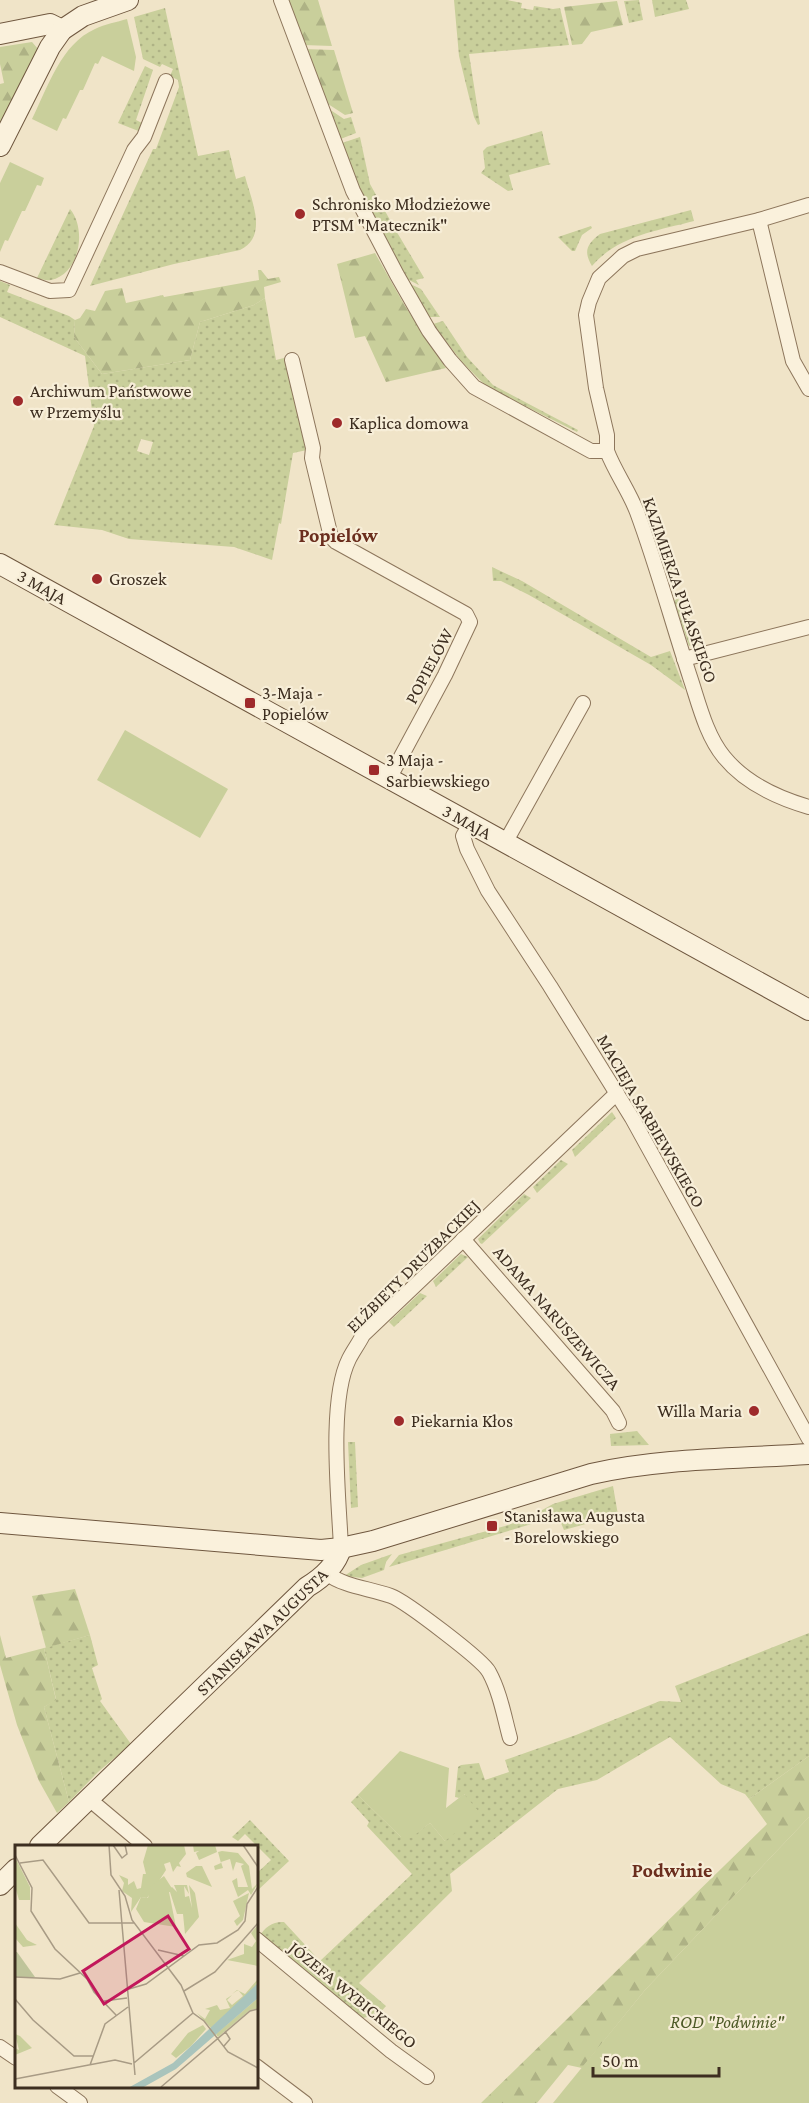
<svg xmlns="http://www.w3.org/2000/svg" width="809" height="2103" font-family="'Crimson Pro',serif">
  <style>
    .grass { fill: url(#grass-dots); fill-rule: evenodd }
    .forest { fill: url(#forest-firs) }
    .green { fill: #c9cf9b }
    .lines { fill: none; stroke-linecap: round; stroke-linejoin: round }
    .street-casing { stroke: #8d765c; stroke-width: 16 }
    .secondary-casing { stroke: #6f573f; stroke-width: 22 }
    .street { stroke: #faf1dc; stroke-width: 14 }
    .secondary { stroke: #faf1dc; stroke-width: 20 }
    .poi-dot { fill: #9e2a2b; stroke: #f7eed8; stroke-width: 2 }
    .labels { text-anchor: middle; stroke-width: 4.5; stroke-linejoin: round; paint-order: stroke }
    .poi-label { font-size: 18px; fill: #3d2e20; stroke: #f7eed8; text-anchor: start }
    .street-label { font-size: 18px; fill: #3d2e20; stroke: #f7eed8 }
    .park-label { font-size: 18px; font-style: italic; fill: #4d5a26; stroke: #f7eed8 }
    .neighbourhood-label { font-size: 20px; font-weight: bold; fill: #6b2e1e; stroke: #f7eed8 }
    .inset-road { fill: none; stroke: #a89b85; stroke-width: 1.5 }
    .view { fill: #c2185b; fill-opacity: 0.15; stroke: #c2185b; stroke-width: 3 }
    .inset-edge { fill: none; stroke: #3d2e20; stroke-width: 3 }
  </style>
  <defs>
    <pattern id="grass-dots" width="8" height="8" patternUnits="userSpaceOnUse" patternTransform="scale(1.5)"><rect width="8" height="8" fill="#c9cf9b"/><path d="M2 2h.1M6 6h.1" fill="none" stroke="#aeb285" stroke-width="1.8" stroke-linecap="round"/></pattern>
    <pattern id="forest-firs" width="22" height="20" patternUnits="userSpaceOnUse" patternTransform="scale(1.5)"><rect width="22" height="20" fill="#c9cf9b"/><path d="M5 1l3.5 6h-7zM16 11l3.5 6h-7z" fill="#aeb285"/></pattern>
  </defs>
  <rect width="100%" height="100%" fill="#f0e4c8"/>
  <!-- grass -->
  <g class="grass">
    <path d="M454,0H507L522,3L521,8L533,10L534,6L553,9L560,8L569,45L469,54L480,124L478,125L474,117L459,56Z"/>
    <path d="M639,0L643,20L629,23L624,1Z"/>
    <path d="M652,0H686L689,9L655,17Z"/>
    <path d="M165,8L198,156L229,150L236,179L245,176C251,200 269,236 240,250L174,264L90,286L153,149H156L179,87L178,80L170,76L173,69L162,64L160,67L143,59L134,17Z"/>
    <path d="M145,66L153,70L136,120L144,124L141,132L118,123Z"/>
    <path d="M326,107L344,119L351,117L356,133L338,140Z"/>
    <path d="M542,131L549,163L551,164L509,175L513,190L508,191L481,173L485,168L483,151L487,147Z"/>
    <path d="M360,137L370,184L395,229L423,276L424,278L416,280L419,285L405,278L362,198L339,144Z"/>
    <path d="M70,209C87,229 80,274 51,280C46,281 42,279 37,278Z"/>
    <path d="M691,210L694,221C657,231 619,235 592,266C583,251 587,244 600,234Z"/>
    <path d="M591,226L592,228L582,235L575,251H572L558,237Z"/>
    <path d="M0,281L10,285L7,292L69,316L75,320L74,337L102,374L190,360L200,322L254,305L265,298L276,360L284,358L307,450L293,453L281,524L279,523L272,560L234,547L129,539L102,530L54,525L94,426L85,356L0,317ZM141,439L153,442L149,455L137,451Z"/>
    <path d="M408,283L421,289L440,317H429Z"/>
    <path d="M443,321L467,357L493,385L578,430L577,432L487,387L462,362L433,324Z"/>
    <path d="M677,560L670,573L672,580H666L663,567L666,563Z"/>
    <path d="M492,567L522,581L651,657L670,651L685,690L651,665L529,595L501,581H493Z"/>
    <path d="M678,598L692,640L696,644L689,646L674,601Z"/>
    <path d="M612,1112L616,1118L575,1157L572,1150Z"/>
    <path d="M561,1160L568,1164L537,1193L533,1187Z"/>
    <path d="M524,1194L531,1198L482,1244L480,1243L478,1239Z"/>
    <path d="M461,1254L468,1257L436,1287L433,1281Z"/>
    <path d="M420,1293L427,1296L394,1327L389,1322Z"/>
    <path d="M637,1431L649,1445L611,1446L610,1434Z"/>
    <path d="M348,1442H355L358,1507L351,1508Z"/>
    <path d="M613,1486L618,1515L564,1530L558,1516L389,1567L399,1555L505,1526L528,1518L553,1504Z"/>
    <path d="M392,1554L386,1562L384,1570L362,1578L344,1576L361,1565Z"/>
    <path d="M809,1633V1756L749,1799L745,1794L721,1784L670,1737L597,1780L558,1789L450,1874L452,1891L359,1983L386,2006L379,2014L363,2018L260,1936C264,1927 274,1921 284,1922L320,1961L412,1874L367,1826L369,1822L351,1802L358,1795L401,1837H411L430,1823L445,1841L465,1794L459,1798L455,1797L458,1767L461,1765L479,1763L485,1780L509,1772L505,1760L576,1735L660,1701L681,1702L675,1686Z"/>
    <path d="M90,1635L98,1665L92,1668L102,1699L100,1701L131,1744L98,1772L69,1802L44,1707L56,1699L44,1648Z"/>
    <path d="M250,1820L289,1861L257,1891V1873L271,1860L245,1834L238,1841L232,1837Z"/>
  </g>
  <!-- forest -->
  <g class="forest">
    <path d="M288,0H318L332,46L303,45Z"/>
    <path d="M617,1L623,25L591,32L582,44L572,45L564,7Z"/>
    <path d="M32,42L38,49L0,123V84L4,83L0,64V47Z"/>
    <path d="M304,49L334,50L353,113L345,115L325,102Z"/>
    <path d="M375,253L405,306L446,368L386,382L365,336L355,338L337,264Z"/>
    <path d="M258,270H261L268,279L279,277L281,282L264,287L265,298L254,305L200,322L190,360L102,374L74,337L75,320L80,318L86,309L95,311L105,291L122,288L126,303L163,295L164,297L259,280Z"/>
    <path d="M75,1589L90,1635L46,1648L32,1596Z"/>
    <path d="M0,1635L6,1658L44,1648L56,1700L44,1707L69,1802L57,1813L39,1781L17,1725L0,1665Z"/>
    <path d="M809,1756V1817L645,1990L582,2068L568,2065L537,2103H481L767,1824L749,1799Z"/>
  </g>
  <!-- green -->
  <g class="green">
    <path d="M127,19L136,57L134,71L102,56L98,64L95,63L83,90H80L66,119L63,118L57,131L32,119C48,87 61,44 95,29C105,24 117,22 127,19Z"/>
    <path d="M10,162L44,178L41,186L37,185L25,211H22L8,241L5,240L0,252V183Z"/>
    <path d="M125,730L228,789L200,838L97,780Z"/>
    <path d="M400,1751L449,1768L446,1808L464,1794L480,1813L445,1841L430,1823L411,1838L401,1837L358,1795Z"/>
    <path d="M809,1817V2103H553L645,1990Z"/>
  </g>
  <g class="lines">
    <!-- street casing -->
    <g class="street-casing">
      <g id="street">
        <path d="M281,0L353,191L397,275L429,331L450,360L474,387L591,451H607C615,472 629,491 637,512C657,566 672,622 690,677C699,704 706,735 724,757C745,783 778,798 809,807"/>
        <path d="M759,220L793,361L809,389"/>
        <path d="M0,272L50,291L69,290L134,150L144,137L166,81"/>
        <path d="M292,360L313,448L312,458L331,537L336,542L466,614L470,622L445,675L389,779"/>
        <path d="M607,451V435L596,388L586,315L589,302L599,278L623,256L637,249L759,220L809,205"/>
        <path d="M684,659L809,627"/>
        <path d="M470,824L463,836L467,849L488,891L550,986L632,1118L809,1439"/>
        <path d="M505,843L583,703"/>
        <path d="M463,1239L613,1411L619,1423"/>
        <path d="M341,1548C339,1500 328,1401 349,1359C353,1351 359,1343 363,1335L617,1093"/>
        <path d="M326,1573C345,1587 369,1588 391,1596C405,1601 483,1660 489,1672C500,1692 504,1716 510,1738"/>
        <path d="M89,1799L145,1846"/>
        <path d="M256,1939L391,2051L427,2077"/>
        <path d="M0,2047L16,2058"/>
        <path d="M256,2066L305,2103"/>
        <path d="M57,2086L80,2103"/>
      </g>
    </g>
    <!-- secondary casing -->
    <g class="secondary-casing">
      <g id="secondary">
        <path d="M0,34L50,24L62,30"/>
        <path d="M0,146L50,47L62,30L83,16L128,0"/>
        <path d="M0,564L809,1010"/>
        <path d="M0,1523L321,1550L341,1548L373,1541L591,1474C662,1458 736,1459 809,1454"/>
        <path d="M40,1846L307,1587C322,1578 336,1566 341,1548"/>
        <path d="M0,1885L16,1869"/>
      </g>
    </g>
    <!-- street -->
    <use href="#street" class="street"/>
    <!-- secondary -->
    <use href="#secondary" class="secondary"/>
  </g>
  <!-- markers -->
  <g class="poi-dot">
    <circle cx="300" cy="214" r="6"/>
    <circle cx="18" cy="401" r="6"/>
    <circle cx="337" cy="423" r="6"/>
    <circle cx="97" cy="579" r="6"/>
    <rect x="244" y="697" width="12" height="12" rx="3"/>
    <rect x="368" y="764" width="12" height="12" rx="3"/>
    <circle cx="754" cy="1411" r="6"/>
    <circle cx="399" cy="1421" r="6"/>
    <rect x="486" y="1520" width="12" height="12" rx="3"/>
  </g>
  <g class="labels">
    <!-- poi labels -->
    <g class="poi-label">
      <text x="312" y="210">Schronisko Młodzieżowe<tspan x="312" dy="21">PTSM "Matecznik"</tspan></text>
      <text x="30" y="397">Archiwum Państwowe<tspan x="30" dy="21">w Przemyślu</tspan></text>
      <text x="349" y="429">Kaplica domowa</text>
      <text x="109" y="585">Groszek</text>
      <text x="262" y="699">3-Maja -<tspan x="262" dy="21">Popielów</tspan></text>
      <text x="386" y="766">3 Maja -<tspan x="386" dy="21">Sarbiewskiego</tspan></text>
      <text x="742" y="1417" text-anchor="end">Willa Maria</text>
      <text x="411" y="1427">Piekarnia Kłos</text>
      <text x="504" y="1522">Stanisława Augusta<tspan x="504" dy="21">- Borelowskiego</tspan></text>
    </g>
    <!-- street labels -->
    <g class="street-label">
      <text transform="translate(42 587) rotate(29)" y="6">3 MAJA</text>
      <text transform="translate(680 590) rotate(71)" y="6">KAZIMIERZA PUŁASKIEGO</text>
      <text transform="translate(429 666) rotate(-62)" y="6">POPIELÓW</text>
      <text transform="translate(467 822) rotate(29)" y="6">3 MAJA</text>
      <text transform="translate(651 1121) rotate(60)" y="6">MACIEJA SARBIEWSKIEGO</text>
      <text transform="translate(413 1266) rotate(-45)" y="6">ELŻBIETY DRUŻBACKIEJ</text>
      <text transform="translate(557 1318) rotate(49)" y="6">ADAMA NARUSZEWICZA</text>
      <text transform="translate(262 1632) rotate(-44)" y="6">STANISŁAWA AUGUSTA</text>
      <text transform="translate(353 1995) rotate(39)" y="6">JÓZEFA WYBICKIEGO</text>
    </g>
    <!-- park labels -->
    <g class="park-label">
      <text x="727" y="2028">ROD "Podwinie"</text>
    </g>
    <!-- neighbourhood labels -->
    <g class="neighbourhood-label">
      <text x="338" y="542">Popielów</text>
      <text x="672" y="1877">Podwinie</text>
    </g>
  </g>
  <!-- overview -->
  <g transform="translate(15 1845)">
    <rect width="243" height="243" fill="#f0e4c8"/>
    <path d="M207,6L223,8L234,21L237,44L243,38L236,50L233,45L223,52L217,36L222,33L223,42H233L226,21L229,19L221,17L218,26L215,14L206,17L208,23L200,25L199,21L206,18L203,7ZM243,134L241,141L231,151L196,183L182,168L190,174L195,165L190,164L202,160L205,165L215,163L211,154L217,150L212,155L217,160L228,151L223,145L217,149L222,145L230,149ZM243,153V164L235,165L203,192L201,189Z" fill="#c9cf9b"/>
    <path d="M133,0H169L171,9L164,18L166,22L162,21L158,27L155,17L149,19L151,25L138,45L132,53L126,52L116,67L117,53L107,46L109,38L104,30L113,34V40L119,36L122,44L126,43L128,29H131L128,17ZM159,40H172L174,49L169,41L170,52L174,51L177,63L174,40L180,48L184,72L170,89L168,69H162L155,47L150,48L157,42L162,47Z" fill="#c9cf9b"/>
    <path d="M0,107H2L20,132H0Z" fill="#bfc49a"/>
    <path d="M178,0H200L202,7L184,15L181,8L184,6L179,7ZM0,12L15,42V55H4L0,41ZM181,21H187L197,42L172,32L171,28ZM149,31L158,45L154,47L161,82L129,77L121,64L126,52L133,53L136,41ZM234,48L228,75L222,81L219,76L225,71L218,56ZM0,78L12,95L22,100L8,102L0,93ZM243,80V121L212,115L229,109V99L237,102L241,96L236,88ZM188,180L191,184L176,201L161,213L156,209L173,188ZM0,189L5,191L17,203L0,210V203L4,205Z" fill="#c9cf9b"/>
    <path d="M243,138V153L161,224L127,243H113L158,218Z" fill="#a9c4bc"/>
    <path class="inset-road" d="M94,0L96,30L110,51L117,75L166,140L178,168L189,176L213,207L243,223M98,0L107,13L112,9L110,0M228,0L243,22M0,10L17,43L16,66L40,104L72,134L79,147L101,170M5,18L28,15L74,78H119M104,45L120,230M143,105L169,111M0,132L45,134L65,128M114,144L131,139L184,100L202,98L223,85L230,76L232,59L243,42M169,146L200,127L243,78M0,154L18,175L59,211H78M89,156L112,153M209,201L215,194L210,186M119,218L178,168M75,220L90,179L113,162M0,234L100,215L117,219M146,242L235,166L243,164"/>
    <path class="view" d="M153,71L174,104L89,159L68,126Z"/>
    <rect width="243" height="243" class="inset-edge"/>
  </g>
  <!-- scale -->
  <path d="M593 2067v9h126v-9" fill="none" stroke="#3d2e20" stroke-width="3"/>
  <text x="602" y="2067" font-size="18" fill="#3d2e20" stroke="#f7eed8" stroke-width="4.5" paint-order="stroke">50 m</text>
</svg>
